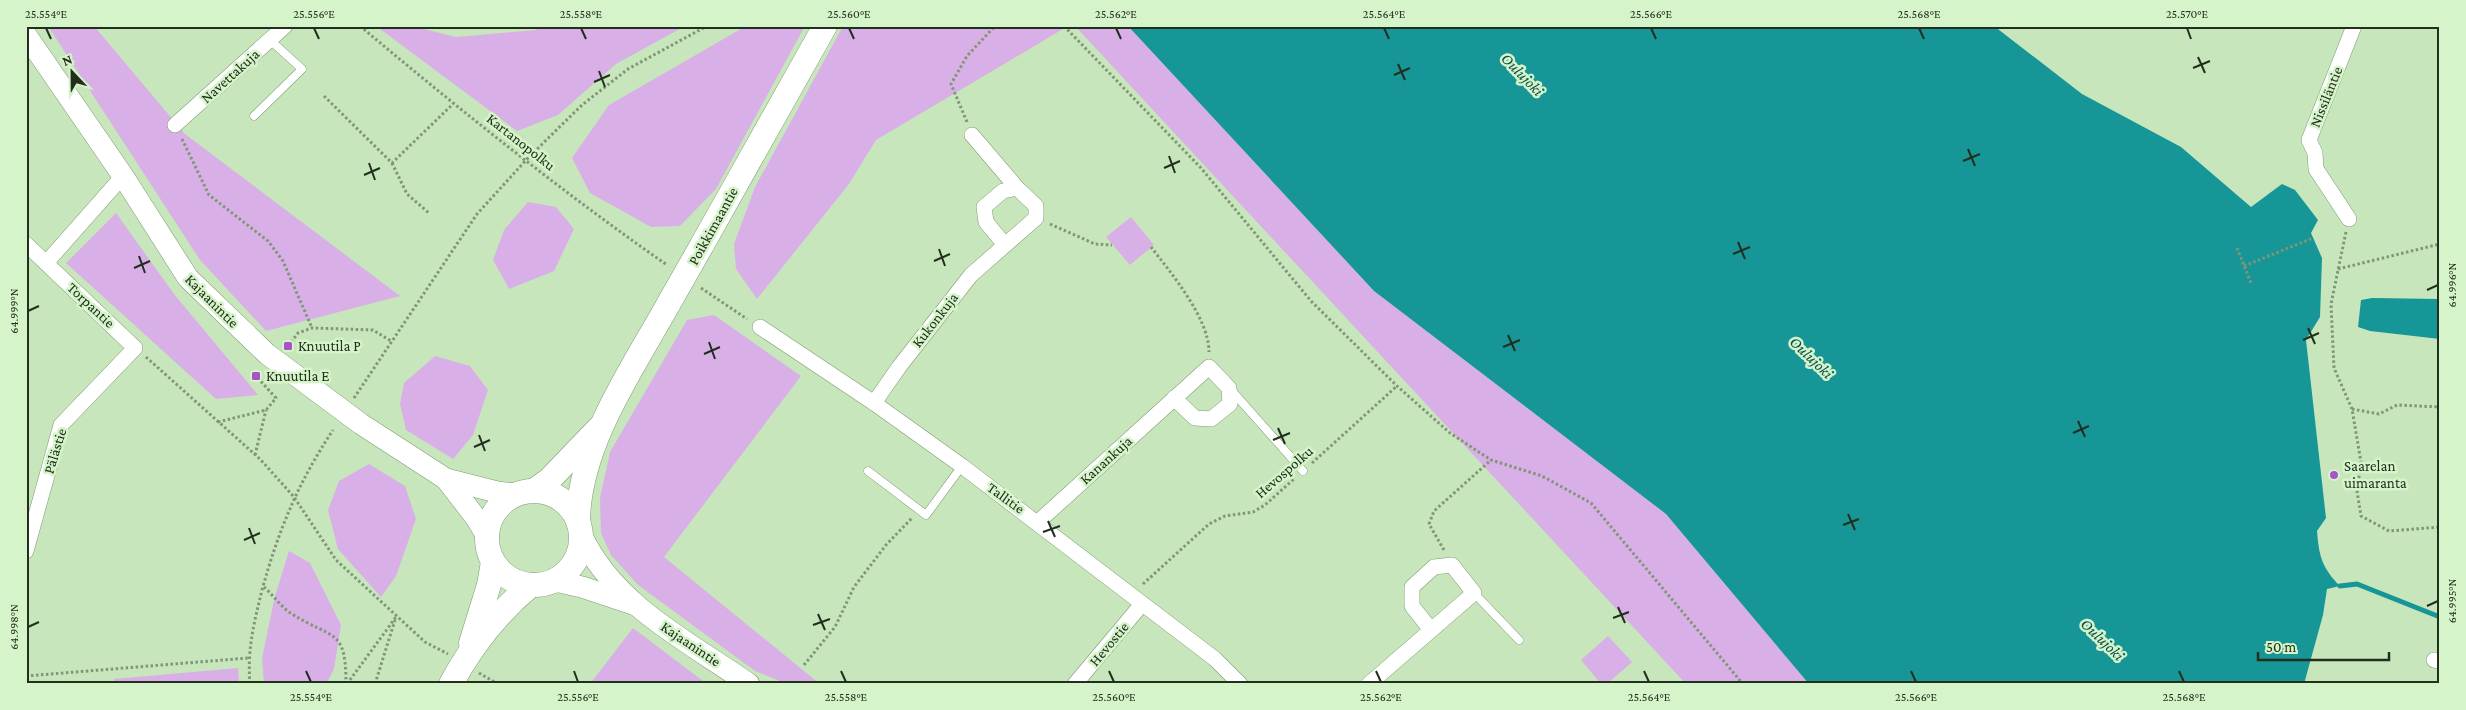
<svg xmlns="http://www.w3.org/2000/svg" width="2466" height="710" font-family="'Crimson Pro',serif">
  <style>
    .green { fill: #d8b0e7 }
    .water { fill: #179697 }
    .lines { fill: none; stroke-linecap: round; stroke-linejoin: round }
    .stream { stroke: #179697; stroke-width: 5 }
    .service-casing { stroke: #7f9b73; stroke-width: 9 }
    .minor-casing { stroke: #7f9b73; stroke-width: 16 }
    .secondary-casing { stroke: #7f9b73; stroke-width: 22 }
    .primary-casing { stroke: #7f9b73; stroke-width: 25 }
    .path { stroke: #809677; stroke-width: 3; stroke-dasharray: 2.5 2.5; stroke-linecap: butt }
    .service { stroke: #fff; stroke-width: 8 }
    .minor { stroke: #fff; stroke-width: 15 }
    .secondary { stroke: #fff; stroke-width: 21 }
    .primary { stroke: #fff; stroke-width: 24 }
    .primary-bridge-casing { stroke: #7f9b73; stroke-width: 25; stroke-linecap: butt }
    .primary-bridge { stroke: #fff; stroke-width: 24 }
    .ticks { fill: none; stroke: #222e1e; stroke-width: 2 }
    .poi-dot { fill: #a754c4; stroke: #d5f4c9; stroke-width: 2 }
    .labels { text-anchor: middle; stroke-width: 5; stroke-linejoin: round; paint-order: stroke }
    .street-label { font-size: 15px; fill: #222e1e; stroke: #d5f4c9 }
    .poi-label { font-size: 15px; fill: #222e1e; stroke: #d5f4c9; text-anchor: start }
    .water-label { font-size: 16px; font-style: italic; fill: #0c4f50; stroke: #d5f4c9 }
    .neatline { fill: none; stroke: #222e1e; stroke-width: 2 }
    .ticks-label { font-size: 12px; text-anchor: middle; fill: #222e1e }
  </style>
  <rect width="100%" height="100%" fill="#c8e6bc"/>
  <!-- green -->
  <g class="green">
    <path d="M48,26H94L185,134L400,296L266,331L200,260Z"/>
    <path d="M376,26H412L456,37L536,30L541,26H685L616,64L558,115L517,131Z"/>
    <path d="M746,26H805L716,189L680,226L651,227L590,193L572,158L609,105Z"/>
    <path d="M843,26H1068L876,140L849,184L757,299L736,269L734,244L755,187Z"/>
    <path d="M1075,26H1128L1374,291L1666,514L1809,684H1686Z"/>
    <path d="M528,202L556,207L574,229L554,271L509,289L493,260L504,230Z"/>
    <path d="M116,213L174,294L258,395L216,399L66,263Z"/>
    <path d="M1131,217L1154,245L1130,265L1106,237Z"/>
    <path d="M714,315L801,376L664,557L820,684H787L755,671L638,585L611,555L601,533L600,498L610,452L687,320Z"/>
    <path d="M435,356L470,366L488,390L473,435L453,459L406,430L400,404L404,383Z"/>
    <path d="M369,464L405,486L416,519L396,576L381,597L338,549L328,510L339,481Z"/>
    <path d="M289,551L310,563L341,625L334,669L326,684H264L262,658L275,596Z"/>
    <path d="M633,628L707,684H590Z"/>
    <path d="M1608,636L1632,662L1607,684H1601L1581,660Z"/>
    <path d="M238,668L239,684H114V679Z"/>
  </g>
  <!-- water -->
  <g class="water">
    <path d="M1128,26H1994L2082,94L2181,147L2251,207L2282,184L2295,190L2318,220L2311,233L2322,258L2320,317L2306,340L2326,518L2317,531C2319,556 2322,568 2340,586L2327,589L2323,615L2304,684H1809L1666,514L1374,291Z"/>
    <path d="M2372,298L2440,299V339L2370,331L2358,327L2361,300Z"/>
  </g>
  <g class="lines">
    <!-- stream -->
    <path class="stream" d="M2340,586L2357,584L2440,617"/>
    <!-- service casing -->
    <g class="service-casing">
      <g id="service">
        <path d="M254,116L302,69L270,40"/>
        <path d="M1232,391L1303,471"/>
        <path d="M868,471L926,515L962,466"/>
        <path d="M1474,593L1519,640"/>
      </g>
    </g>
    <!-- minor casing -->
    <g class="minor-casing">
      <g id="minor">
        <path d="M175,125L285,26"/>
        <path d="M972,135L1017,188"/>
        <path d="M2349,219L2316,169L2315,153L2309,140L2354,26"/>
        <path d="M26,244L135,348L61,425L26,551"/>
        <path d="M46,263L123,176"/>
        <path d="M760,327L874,403L962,466L1215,659L1240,684"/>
        <path d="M874,403L899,367L971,275L1036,218V206L1017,188L1003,191L984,207L986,222L1005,245"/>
        <path d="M1038,522L1209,367L1229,388L1230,404L1211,419L1195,418L1174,398"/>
        <path d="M2434,660L2440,661"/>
        <path d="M1075,684L1142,604"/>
        <path d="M1369,684L1474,593L1452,565L1434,567L1412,587V606L1431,630"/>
      </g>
    </g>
    <!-- secondary casing -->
    <g class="secondary-casing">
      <g id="secondary">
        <path d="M26,35L123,176L188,278L267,354L361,424L446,479L497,492L515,494"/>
        <path d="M446,479L476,518L486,535"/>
        <path d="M582,536C614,605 689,642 749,684"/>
        <path d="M555,581L582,587L633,604"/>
      </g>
    </g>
    <!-- primary casing -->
    <g class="primary-casing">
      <g id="primary">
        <path d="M702,245L825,26"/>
        <path d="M535,490L549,480L598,429"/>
        <circle cx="534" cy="538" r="47"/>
        <path d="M578,521C579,444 633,368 669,303"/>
        <path d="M471,643L489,585L493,562"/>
        <path d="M451,684C471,647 498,612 531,585"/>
      </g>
    </g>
    <!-- path -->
    <g class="path">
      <path d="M360,26C460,110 561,191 667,265"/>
      <path d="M1064,26L1201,168L1311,301L1397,386L1450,433L1491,460L1542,476L1591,503L1743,684"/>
      <path d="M324,96L392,163L453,104"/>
      <path d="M967,122L951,84L967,56L995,26"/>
      <path d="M182,139L209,195L268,241L283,261L312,328"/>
      <path d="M392,163L407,194L430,214"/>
      <path d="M1050,224L1095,244L1112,245"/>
      <path d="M2346,232L2331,304L2334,368L2352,409L2361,462L2357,491L2361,516L2389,531L2440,527"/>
      <path d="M1151,247C1171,273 1209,318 1209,352"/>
      <path d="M2237,248L2251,283"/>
      <path d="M2244,266L2313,238"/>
      <path d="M2338,269L2440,244"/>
      <path d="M701,288L747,319"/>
      <path d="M288,346L298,333L312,328L373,330L391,341"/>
      <path d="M146,357L260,459L294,497L336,560L425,642L448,654"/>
      <path d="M354,398L477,214L527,159L582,105L628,69L707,26"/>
      <path d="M2352,409L2379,414L2397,405L2440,407"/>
      <path d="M218,422L266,410L276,398L256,376"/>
      <path d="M255,455L266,410"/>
      <path d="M1312,463L1397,386"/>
      <path d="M1444,550L1429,524L1434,511L1491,460"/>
      <path d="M1143,584L1209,524L1225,516L1253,512L1265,505L1294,479"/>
      <path d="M264,587C273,595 282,608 292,614C333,640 346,627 346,684"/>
      <path d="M804,665L835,627L854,587L886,545L912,518"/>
      <path d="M479,673L498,684"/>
      <path d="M26,676L248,658"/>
      <path d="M250,684C247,649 254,623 262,590C279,529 298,483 333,430"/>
      <path d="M347,684L396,617"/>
      <path d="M375,684L395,620"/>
    </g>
    <!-- service -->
    <use href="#service" class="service"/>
    <!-- minor -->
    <use href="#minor" class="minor"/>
    <!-- secondary -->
    <use href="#secondary" class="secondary"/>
    <!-- primary -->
    <use href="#primary" class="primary"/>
    <!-- primary-bridge casing -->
    <g class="primary-bridge-casing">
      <path id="primary-bridge" d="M669,303L702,245"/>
    </g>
    <!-- primary-bridge -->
    <use href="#primary-bridge" class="primary-bridge"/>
  </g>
  <!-- ticks -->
  <path class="ticks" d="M46,28L51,39M314,28L319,39M581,28L586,39M849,28L854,39M1116,28L1121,39M1384,28L1389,39M1651,28L1656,39M1919,28L1924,39M2187,28L2191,39M2198,57L2205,73M1398,64L1405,80M2193,68L2210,61M599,71L605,87M1394,75L1410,68M594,82L610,75M1968,149L1975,166M1169,156L1175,173M1963,161L1980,154M369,163L375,180M1164,168L1180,161M364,175L380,168M1738,242L1745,259M939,249L945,266M1733,254L1750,247M139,256L145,273M934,261L950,254M134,268L150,261M2427,290L2438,285M28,311L39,306M2308,328L2315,344M1508,335L1515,351M2303,340L2319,333M709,342L715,359M1503,347L1520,340M704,354L720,347M2078,421L2085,437M1278,428L1285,444M2073,433L2089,426M479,435L485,451M1273,440L1290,433M474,447L490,440M1848,514L1855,530M1048,521L1055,537M1843,525L1859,519M249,528L255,544M1043,532L1060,526M244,540L260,533M2427,606L2438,601M1618,607L1625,623M818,614L825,630M1613,618L1629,612M813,625L830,619M28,627L39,622M306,671L311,682M574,671L578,682M841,671L846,682M1109,671L1114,682M1376,671L1381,682M1644,671L1649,682M1911,671L1916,682M2179,671L2184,682"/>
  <!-- markers -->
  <g class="poi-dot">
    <rect x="283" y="341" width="10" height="10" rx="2.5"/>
    <rect x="251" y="371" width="10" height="10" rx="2.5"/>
    <circle cx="2334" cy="475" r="5"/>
  </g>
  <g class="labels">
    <!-- street labels -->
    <g class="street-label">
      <text transform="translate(230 76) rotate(-42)" y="5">Navettakuja</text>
      <text transform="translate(2326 97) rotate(-68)" y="5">Nissiläntie</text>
      <text transform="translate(521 142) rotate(38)" y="5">Kartanopolku</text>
      <text transform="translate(713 226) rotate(-61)" y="5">Poikkimaantie</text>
      <text transform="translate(212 301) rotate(45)" y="5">Kajaanintie</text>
      <text transform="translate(91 305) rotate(43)" y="5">Torpantie</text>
      <text transform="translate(935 320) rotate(-52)" y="5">Kukonkuja</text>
      <text transform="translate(55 451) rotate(-73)" y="5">Pälästie</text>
      <text transform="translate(1106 460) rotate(-42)" y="5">Kanankuja</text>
      <text transform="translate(1284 472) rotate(-41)" y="5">Hevospolku</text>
      <text transform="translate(1006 498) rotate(36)" y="5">Tallitie</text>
      <text transform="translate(691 644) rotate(34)" y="5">Kajaanintie</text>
      <text transform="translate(1109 644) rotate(-50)" y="5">Hevostie</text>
    </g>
    <!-- poi labels -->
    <g class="poi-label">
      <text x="298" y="351">Knuutila P</text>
      <text x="266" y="381">Knuutila E</text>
      <text x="2344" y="471">Saarelan<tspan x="2344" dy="17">uimaranta</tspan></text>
    </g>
    <!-- water labels -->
    <g class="water-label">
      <text transform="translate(1523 74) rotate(46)" y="6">Oulujoki</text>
      <text transform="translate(1812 357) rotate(44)" y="6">Oulujoki</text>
      <text transform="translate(2103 639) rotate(44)" y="6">Oulujoki</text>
    </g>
  </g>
  <!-- border -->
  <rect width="2466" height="710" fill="none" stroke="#d5f4c9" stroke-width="55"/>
  <!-- north arrow -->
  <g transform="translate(72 72) rotate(338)" stroke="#d5f4c9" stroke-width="4" paint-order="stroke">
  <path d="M0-4L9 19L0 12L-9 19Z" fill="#222e1e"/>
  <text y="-8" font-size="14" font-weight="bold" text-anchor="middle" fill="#222e1e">N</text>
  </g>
  <!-- scale -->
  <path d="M2258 652v8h131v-8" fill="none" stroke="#222e1e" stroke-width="2.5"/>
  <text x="2266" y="652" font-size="15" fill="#222e1e" stroke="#d5f4c9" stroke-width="4" paint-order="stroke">50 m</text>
  <rect x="28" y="28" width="2410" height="654" class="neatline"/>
  <g class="ticks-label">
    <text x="46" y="18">25.554°E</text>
    <text x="314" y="18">25.556°E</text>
    <text x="581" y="18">25.558°E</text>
    <text x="849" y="18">25.560°E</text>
    <text x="1116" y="18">25.562°E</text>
    <text x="1384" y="18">25.564°E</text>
    <text x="1651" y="18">25.566°E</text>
    <text x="1919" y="18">25.568°E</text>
    <text x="2187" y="18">25.570°E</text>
    <text transform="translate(2452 285) rotate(-90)" y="4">64.996°N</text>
    <text transform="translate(14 311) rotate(-90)" y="4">64.999°N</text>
    <text transform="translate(2452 601) rotate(-90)" y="4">64.995°N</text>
    <text transform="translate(14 627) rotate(-90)" y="4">64.998°N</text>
    <text x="311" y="701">25.554°E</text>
    <text x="578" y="701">25.556°E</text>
    <text x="846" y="701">25.558°E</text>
    <text x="1114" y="701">25.560°E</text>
    <text x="1381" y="701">25.562°E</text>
    <text x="1649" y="701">25.564°E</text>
    <text x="1916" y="701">25.566°E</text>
    <text x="2184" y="701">25.568°E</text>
  </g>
</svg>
